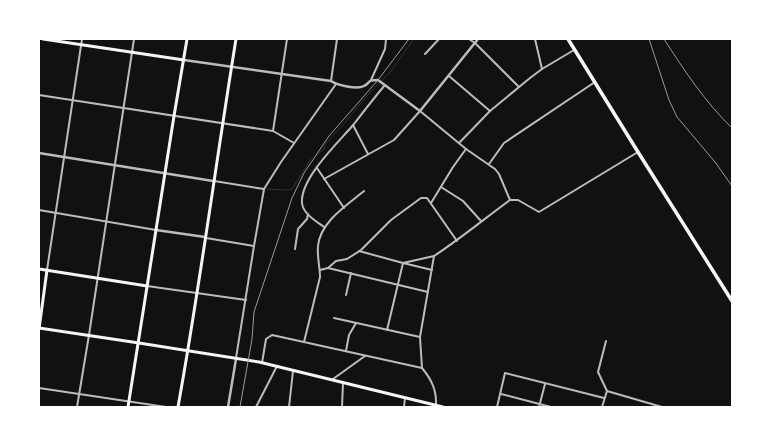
<svg xmlns="http://www.w3.org/2000/svg" width="771" height="446" font-family="Arial,sans-serif">
  <style>
    .lines { fill: none; stroke-linecap: round; stroke-linejoin: round }
    .stream { stroke: #333; stroke-width: 1 }
    .minor { stroke: #bcbcbc; stroke-width: 2 }
    .tertiary { stroke: #bcbcbc; stroke-width: 2.5 }
    .secondary { stroke: #f5f5f5; stroke-width: 3 }
    .primary { stroke: #f5f5f5; stroke-width: 3 }
    .trunk { stroke: #f5f5f5; stroke-width: 3.5 }
    .rail { stroke: #9a9a9a; stroke-width: 1 }
  </style>
  <rect width="100%" height="100%" fill="#111"/>
  <g class="lines">
    <!-- stream -->
    <g class="stream">
      <path d="M318,154L324,149L326,143L348,119L364,99L391,71L414,39"/>
      <path d="M267,189L284,190L292,189L311,159"/>
    </g>
    <!-- minor -->
    <g class="minor">
      <path d="M469,39L475,43L519,87"/>
      <path d="M535,39L542,69"/>
      <path d="M425,54L439,39"/>
      <path d="M449,76L490,111"/>
      <path d="M371,80L385,49L386,39"/>
      <path d="M331,81L337,39"/>
      <path d="M39,95L273,131L294,143"/>
      <path d="M353,125L368,154"/>
      <path d="M273,131L287,39"/>
      <path d="M459,143L490,111L530,78L542,69L574,50"/>
      <path d="M489,164L504,143L595,82"/>
      <path d="M317,168L344,208"/>
      <path d="M324,179L394,140L420,111L466,149L495,169L499,174L510,200"/>
      <path d="M214,181L264,189"/>
      <path d="M441,187L463,201L481,221"/>
      <path d="M510,200H518L539,212L638,152"/>
      <path d="M431,203L453,167L466,149"/>
      <path d="M39,210L156,230"/>
      <path d="M324,227C316,221 303,214 302,203C300,178 339,142 354,124C364,111 374,98 385,85"/>
      <path d="M206,238L254,246"/>
      <path d="M295,249L298,229L307,219L308,214"/>
      <path d="M359,251L403,263L434,256"/>
      <path d="M328,268L428,292"/>
      <path d="M47,270L82,39"/>
      <path d="M320,270L328,268L336,261L347,259L361,250L391,220L421,198H427L457,241"/>
      <path d="M147,286L246,300"/>
      <path d="M346,295L351,273"/>
      <path d="M334,318L420,337"/>
      <path d="M387,330L403,263L432,270"/>
      <path d="M606,341L598,372L607,391"/>
      <path d="M304,342L320,277C320,267 317,257 318,246C320,222 347,205 364,191"/>
      <path d="M346,351L349,335L356,323"/>
      <path d="M236,358L254,246L264,189L281,162L336,84"/>
      <path d="M262,363L266,339L272,335L422,368C432,380 437,391 436,407"/>
      <path d="M422,368L420,337L434,256C460,239 484,219 510,200"/>
      <path d="M333,379L365,356"/>
      <path d="M39,388L166,407"/>
      <path d="M501,394L551,407"/>
      <path d="M77,407L89,335L134,39"/>
      <path d="M256,407L277,366"/>
      <path d="M289,407L293,371"/>
      <path d="M342,407L343,383"/>
      <path d="M404,407L405,398"/>
      <path d="M497,407L505,373L604,398"/>
      <path d="M539,407L545,384"/>
      <path d="M602,407L607,391L662,407"/>
    </g>
    <!-- tertiary -->
    <g class="tertiary">
      <path d="M184,60L331,81C337,85 357,90 364,86C371,82 367,80 378,80L420,111L478,39"/>
      <path d="M39,153L213,181"/>
      <path d="M156,230L205,237"/>
      <path d="M228,407L236,359"/>
    </g>
    <!-- secondary -->
    <g class="secondary">
      <path d="M39,269L147,286"/>
      <path d="M39,328L139,343"/>
      <path d="M39,329L47,270"/>
      <path d="M178,407C200,285 216,162 236,39"/>
    </g>
    <!-- primary -->
    <g class="primary">
      <path d="M43,39L184,60"/>
      <path d="M139,343L259,362L443,407"/>
      <path d="M128,407L174,116L187,39"/>
    </g>
    <!-- trunk -->
    <path class="trunk" d="M568,39L638,152L732,301"/>
    <!-- rail -->
    <g class="rail">
      <path d="M649,39L669,100L677,117L715,162L732,186"/>
      <path d="M664,39C684,70 705,102 732,128"/>
      <path d="M240,407L252,339L254,312L292,198L304,173L329,136L378,80L409,39"/>
    </g>
  </g>
  <!-- border -->
  <rect width="771" height="446" fill="none" stroke="#ffffff" stroke-width="80"/>
</svg>
